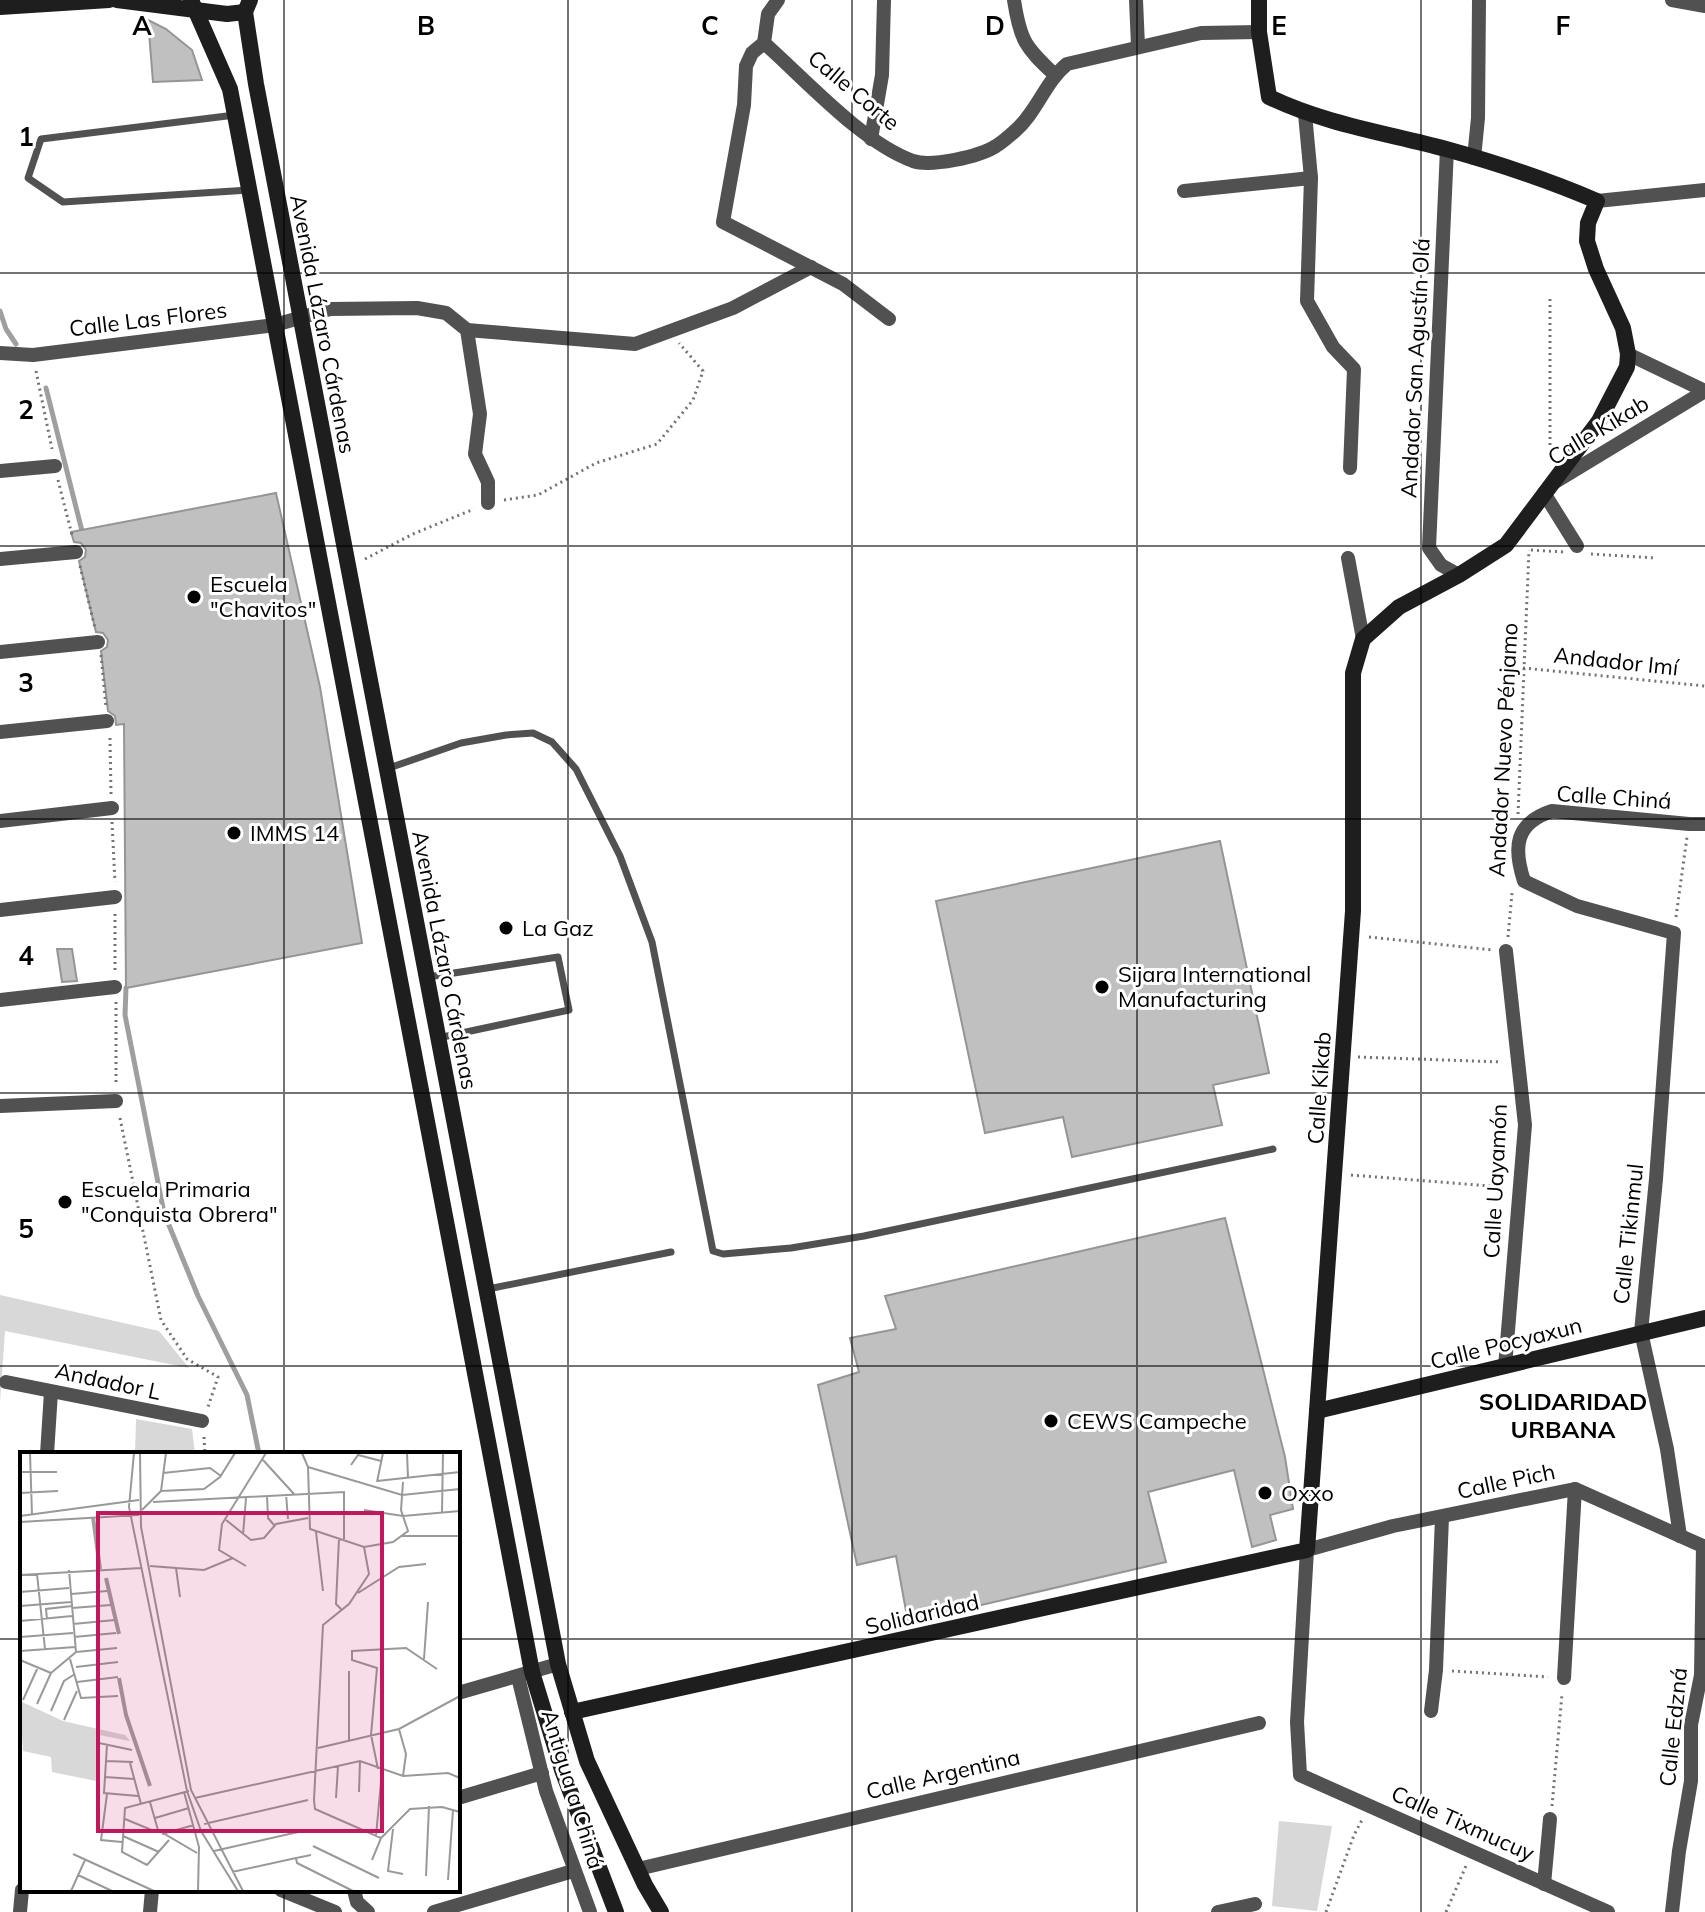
<svg xmlns="http://www.w3.org/2000/svg" width="1705" height="1912" font-family="Mulish,sans-serif">
  <style>
    .green { fill: #d8d8d8 }
    .lines { fill: none; stroke-linecap: round; stroke-linejoin: round }
    .stream { stroke: #9f9f9f; stroke-width: 5 }
    .building { fill: #c0c0c0; stroke: #959595; stroke-width: 2 }
    .path { stroke: #737373; stroke-width: 3; stroke-dasharray: 2 4; stroke-linecap: butt }
    .lane { stroke: #515151; stroke-width: 7 }
    .street { stroke: #515151; stroke-width: 14 }
    .secondary { stroke: #1e1e1e; stroke-width: 16 }
    .grid { fill: none; stroke: #000; stroke-width: 2; stroke-opacity: 0.55 }
    .poi-dot { fill: #000; stroke: #fff; stroke-width: 3 }
    .labels { text-anchor: middle; stroke-width: 6; stroke-linejoin: round; paint-order: stroke }
    .street-label { font-size: 22px; fill: #000; stroke: #fff }
    .poi-label { font-size: 22px; fill: #000; stroke: #fff; text-anchor: start }
    .neighbourhood-label { font-size: 24px; font-weight: bold; fill: #000; stroke: #fff }
    .inset-river { fill: none; stroke: #9f9f9f; stroke-width: 4 }
    .inset-road { fill: none; stroke: #999; stroke-width: 2 }
    .view { fill: #c2185b; fill-opacity: 0.15; stroke: #c2185b; stroke-width: 4 }
    .inset-edge { fill: none; stroke: #000; stroke-width: 4 }
    .grid-label { font-size: 26px; text-anchor: middle; font-weight: bold; fill: #000; stroke: #fff; stroke-width: 6; stroke-linejoin: round; paint-order: stroke }
  </style>
  <rect width="100%" height="100%" fill="#fff"/>
  <!-- green -->
  <g class="green">
    <path d="M0,1295L159,1331L189,1368L5,1331L0,1403Z"/>
    <path d="M136,1419L192,1429L195,1454H135Z"/>
    <path d="M1279,1821L1332,1826L1317,1911L1272,1906Z"/>
  </g>
  <g class="lines">
    <!-- stream -->
    <g class="stream">
      <path d="M0,311L6,329L16,344"/>
      <path d="M46,388L83,535"/>
      <path d="M126,988L125,1015L164,1213L198,1296L247,1395L259,1454"/>
    </g>
  </g>
  <!-- building -->
  <g class="building">
    <path d="M148,20L166,29L192,50L202,80L153,82Z"/>
    <path d="M276,493L320,687L362,943L126,988L124,724L116,725L115,716L108,711L101,651L107,647L108,640L103,633L96,632L79,561L85,557L86,550L81,543L74,542L71,532Z"/>
    <path d="M1220,841L1269,1073L1213,1085L1222,1125L1072,1157L1063,1117L985,1133L936,901Z"/>
    <path d="M57,949H72L77,981L62,982Z"/>
    <path d="M1225,1218L1285,1457L1293,1509L1270,1515L1276,1540L1252,1547L1234,1470L1148,1492L1166,1562L908,1622L896,1556L857,1565L818,1385L859,1372L850,1338L896,1329L885,1296Z"/>
  </g>
  <g class="lines">
    <!-- path -->
    <g class="path">
      <path d="M1550,299V459"/>
      <path d="M36,371L52,449"/>
      <path d="M58,480L72,535"/>
      <path d="M504,500L538,495L596,463L657,444L693,400L703,371L679,343"/>
      <path d="M1531,550L1563,552"/>
      <path d="M1591,554L1655,558"/>
      <path d="M365,559L413,534L474,509"/>
      <path d="M80,566L95,628"/>
      <path d="M101,655L106,707"/>
      <path d="M1523,668L1705,686"/>
      <path d="M110,738L111,794"/>
      <path d="M1518,814L1529,550"/>
      <path d="M112,822L115,882"/>
      <path d="M115,914V970"/>
      <path d="M1676,917L1687,837"/>
      <path d="M1369,937L1493,950"/>
      <path d="M1508,937L1512,893"/>
      <path d="M116,1002V1086"/>
      <path d="M1358,1057L1502,1062"/>
      <path d="M120,1118L161,1320L187,1359L218,1377L208,1407"/>
      <path d="M1351,1175L1503,1187"/>
      <path d="M204,1437L205,1454"/>
      <path d="M1452,1671L1548,1677"/>
      <path d="M1552,1806L1562,1694"/>
      <path d="M1326,1912L1354,1835L1362,1820"/>
      <path d="M1446,1912L1466,1866"/>
    </g>
    <!-- lane -->
    <g class="lane">
      <path d="M235,115L41,139L28,178L63,202L249,190"/>
      <path d="M389,768L461,743L506,735L533,733L552,742L576,769L620,856L652,942L713,1251L723,1254L791,1248L864,1236L1273,1149"/>
      <path d="M428,977L558,957L569,1010L438,1038"/>
      <path d="M488,1289L671,1252"/>
    </g>
    <!-- street -->
    <g class="street">
      <path d="M778,0L768,14L764,43L752,53L746,66L744,105L723,222L843,284L889,319"/>
      <path d="M1014,0C1020,40 1025,47 1054,74"/>
      <path d="M1136,0L1138,46"/>
      <path d="M1672,0L1705,6"/>
      <path d="M764,43C806,80 861,142 913,161C931,167 979,157 996,146C1003,142 1009,136 1015,131C1037,112 1045,82 1067,64L1201,33L1259,32"/>
      <path d="M1305,114L1311,178L1307,301L1333,347L1354,369L1350,468"/>
      <path d="M871,139L882,75L884,0"/>
      <path d="M1447,149L1429,548L1441,565L1459,575"/>
      <path d="M1474,158L1478,118L1479,0"/>
      <path d="M1184,191L1311,178"/>
      <path d="M1597,201L1705,190"/>
      <path d="M467,330L635,344L733,308L811,267"/>
      <path d="M0,353L33,355L275,325L330,309L417,308L446,313L467,330L480,414L475,454L488,482V503"/>
      <path d="M1628,354L1705,391"/>
      <path d="M0,471L55,466"/>
      <path d="M1555,482L1705,391"/>
      <path d="M1544,493L1577,546"/>
      <path d="M1348,558L1363,639"/>
      <path d="M0,559L76,552"/>
      <path d="M0,652L98,642"/>
      <path d="M0,732L107,721"/>
      <path d="M0,821L112,808"/>
      <path d="M0,910L115,897"/>
      <path d="M0,1000L115,987"/>
      <path d="M0,1106L116,1101"/>
      <path d="M1505,1367L1525,1125L1506,951"/>
      <path d="M6,1382L202,1421"/>
      <path d="M47,1454L51,1392"/>
      <path d="M1680,1536L1667,1449L1641,1332L1656,1179L1674,933L1577,906L1524,881C1513,847 1515,823 1552,811L1689,824H1705"/>
      <path d="M518,1677L546,1791L590,1912"/>
      <path d="M1564,1678L1575,1489"/>
      <path d="M458,1693L558,1664"/>
      <path d="M1431,1711L1436,1670L1442,1517"/>
      <path d="M458,1798L542,1773"/>
      <path d="M638,1869L1259,1723"/>
      <path d="M1544,1884L1550,1819"/>
      <path d="M281,1890L335,1912"/>
      <path d="M354,1890L357,1902L368,1912"/>
      <path d="M20,1912L22,1890"/>
      <path d="M150,1912L152,1890"/>
      <path d="M434,1912L573,1871"/>
      <path d="M1218,1912L1255,1904"/>
      <path d="M1608,1912L1300,1775L1297,1722L1307,1550L1393,1526L1575,1489L1705,1547"/>
      <path d="M1672,1912L1679,1851L1691,1781V1725L1701,1675L1703,1546"/>
    </g>
    <!-- secondary -->
    <g class="secondary">
      <path d="M117,0L227,14L245,12"/>
      <path d="M191,0L230,89L532,1672L562,1770L616,1912"/>
      <path d="M250,0L245,12L256,84L558,1664L587,1761L645,1885L661,1912"/>
      <path d="M0,7L109,0"/>
      <path d="M1317,1411L1705,1318"/>
      <path d="M572,1712L1307,1550L1353,911V673L1363,639L1399,607L1459,575L1506,545L1599,421L1627,367L1628,354L1623,328L1596,269L1587,241L1588,223L1597,201C1548,180 1497,163 1446,149C1386,133 1325,124 1269,97L1259,32V0"/>
    </g>
  </g>
  <!-- grid -->
  <path class="grid" d="M284,0V1454M568,0V1912M852,0V1912M1137,0V1912M1421,0V1912M0,273H1705M0,546H1705M0,819H1705M0,1093H1705M0,1366H1705M0,1639H22M458,1639H1705M284,1890V1912"/>
  <!-- markers -->
  <g class="poi-dot">
    <circle cx="194" cy="597" r="8"/>
    <circle cx="234" cy="833" r="8"/>
    <circle cx="506" cy="928" r="8"/>
    <circle cx="1102" cy="987" r="8"/>
    <circle cx="65" cy="1202" r="8"/>
    <circle cx="1051" cy="1421" r="8"/>
    <circle cx="1265" cy="1493" r="8"/>
  </g>
  <g class="labels">
    <!-- street labels -->
    <g class="street-label">
      <text transform="translate(854 90) rotate(40)" y="8">Calle Corte</text>
      <text transform="translate(148 319) rotate(-7)" y="8">Calle Las Flores</text>
      <text transform="translate(323 324) rotate(79)" y="8">Avenida Lázaro Cárdenas</text>
      <text transform="translate(1415 368) rotate(-87)" y="8">Andador San Agustín Olá</text>
      <text transform="translate(1598 430) rotate(-31)" y="8">Calle Kikab</text>
      <text transform="translate(1616 661) rotate(6)" y="8">Andador Imí</text>
      <text transform="translate(1503 750) rotate(-87)" y="8">Andador Nuevo Pénjamo</text>
      <text transform="translate(1614 797) rotate(4)" y="8">Calle Chiná</text>
      <text transform="translate(445 960) rotate(79)" y="8">Avenida Lázaro Cárdenas</text>
      <text transform="translate(1319 1088) rotate(-86)" y="8">Calle Kikab</text>
      <text transform="translate(1495 1181) rotate(-87)" y="8">Calle Uayamón</text>
      <text transform="translate(1628 1234) rotate(-84)" y="8">Calle Tikinmul</text>
      <text transform="translate(1506 1343) rotate(-14)" y="8">Calle Pocyaxun</text>
      <text transform="translate(108 1381) rotate(12)" y="8">Andador L</text>
      <text transform="translate(1506 1481) rotate(-12)" y="8">Calle Pich</text>
      <text transform="translate(922 1614) rotate(-13)" y="8">Solidaridad</text>
      <text transform="translate(1673 1727) rotate(-84)" y="8">Calle Edzná</text>
      <text transform="translate(943 1774) rotate(-13)" y="8">Calle Argentina</text>
      <text transform="translate(573 1789) rotate(73)" y="8">Antigua a Chiná</text>
      <text transform="translate(1463 1823) rotate(24)" y="8">Calle Tixmucuy</text>
    </g>
    <!-- poi labels -->
    <g class="poi-label">
      <text x="210" y="592">Escuela<tspan x="210" dy="25">"Chavitos"</tspan></text>
      <text x="250" y="841">IMMS 14</text>
      <text x="522" y="936">La Gaz</text>
      <text x="1118" y="982">Sijara International<tspan x="1118" dy="25">Manufacturing</tspan></text>
      <text x="81" y="1197">Escuela Primaria<tspan x="81" dy="25">"Conquista Obrera"</tspan></text>
      <text x="1067" y="1429">CEWS Campeche</text>
      <text x="1281" y="1501">Oxxo</text>
    </g>
    <!-- neighbourhood labels -->
    <g class="neighbourhood-label">
      <text x="1563" y="1410">SOLIDARIDAD<tspan x="1563" dy="28">URBANA</tspan></text>
    </g>
  </g>
  <!-- overview -->
  <g transform="translate(20 1452)">
    <rect width="440" height="440" fill="#fff"/>
    <path d="M0,249L43,269L105,283L110,289L79,283L76,329L32,320L31,305L3,299Z" fill="#d8d8d8"/>
    <path class="inset-river" d="M73,65L80,117M86,126L99,182M99,226L106,263L130,334"/>
    <path class="inset-road" d="M10,1L12,63M114,1L109,55L167,339L181,379L218,439M120,1L121,75L171,338L223,439M282,1L288,15L290,77L344,95L373,90L388,79L381,58L383,30M387,1L388,26M243,8L274,42M331,13L338,3L361,9M288,15L382,43L440,37M0,20H37M143,21L190,16L201,24M357,29L440,20M357,30L363,1M141,39L184,37L200,25L215,1M0,41L38,39M266,42L268,67M247,44L248,66L254,73M133,50L324,40V87M122,58L141,39L146,1M344,58L383,64L440,59M422,60L423,1M0,64L119,48M206,68L231,88L244,86L256,72L288,66M0,70L119,63M296,80L303,139M223,83L226,46M382,84H440M319,86L316,152L321,157M344,95L349,122L329,152L303,173L294,348L295,357L361,386M130,114L156,116L160,145M226,114L199,98L202,72L246,1M156,116L184,118L213,106M17,122L25,197M0,123L121,116M0,140L49,136M338,141L379,115L406,112M51,142L87,139M0,154L51,150M52,156L91,153M27,167L26,157L52,154M0,169L52,164M53,172L95,168M0,185L53,181M54,185L96,181M0,199L55,195M56,200L97,196M50,207L61,246L98,244M404,207L408,150M0,208L31,221M56,215L98,210M31,221L56,200L49,118M57,230L98,225M3,248L18,215M17,252L31,221M31,259L44,229L55,222M44,268L57,239M379,277L386,302L383,324M329,289V219M79,291L112,298M87,293L84,341L118,344M298,296L379,277L440,244M86,309L113,310M110,311L121,352M358,317L351,283L357,216L332,208V199L386,196L417,217M85,325L114,327M164,340L179,395L178,439M339,340L340,309M87,342L81,388L102,390M175,346L340,309L383,324L428,321L440,326M316,346L318,314M130,350L138,378L177,401M135,366L169,356M105,367L134,379M184,372L288,348M373,377L368,419L383,422M142,382L174,373M103,384L139,400M356,384L362,319M149,388L127,413L102,400L105,356L169,339M293,394L359,426M194,399L287,378M53,402L134,439M291,403L276,406L277,411L333,439M352,408L361,386L390,357L422,355L440,360M212,420L276,406M58,423L92,439M406,424L409,354M428,428L433,358M51,439L65,408"/>
    <path class="view" d="M78,61H362V379H78Z"/>
    <rect width="440" height="440" class="inset-edge"/>
  </g>
  <g class="grid-label">
    <text x="142" y="35">A</text>
    <text x="426" y="35">B</text>
    <text x="710" y="35">C</text>
    <text x="995" y="35">D</text>
    <text x="1279" y="35">E</text>
    <text x="1563" y="35">F</text>
    <text x="26" y="146">1</text>
    <text x="26" y="419">2</text>
    <text x="26" y="692">3</text>
    <text x="26" y="965">4</text>
    <text x="26" y="1238">5</text>
  </g>
</svg>
